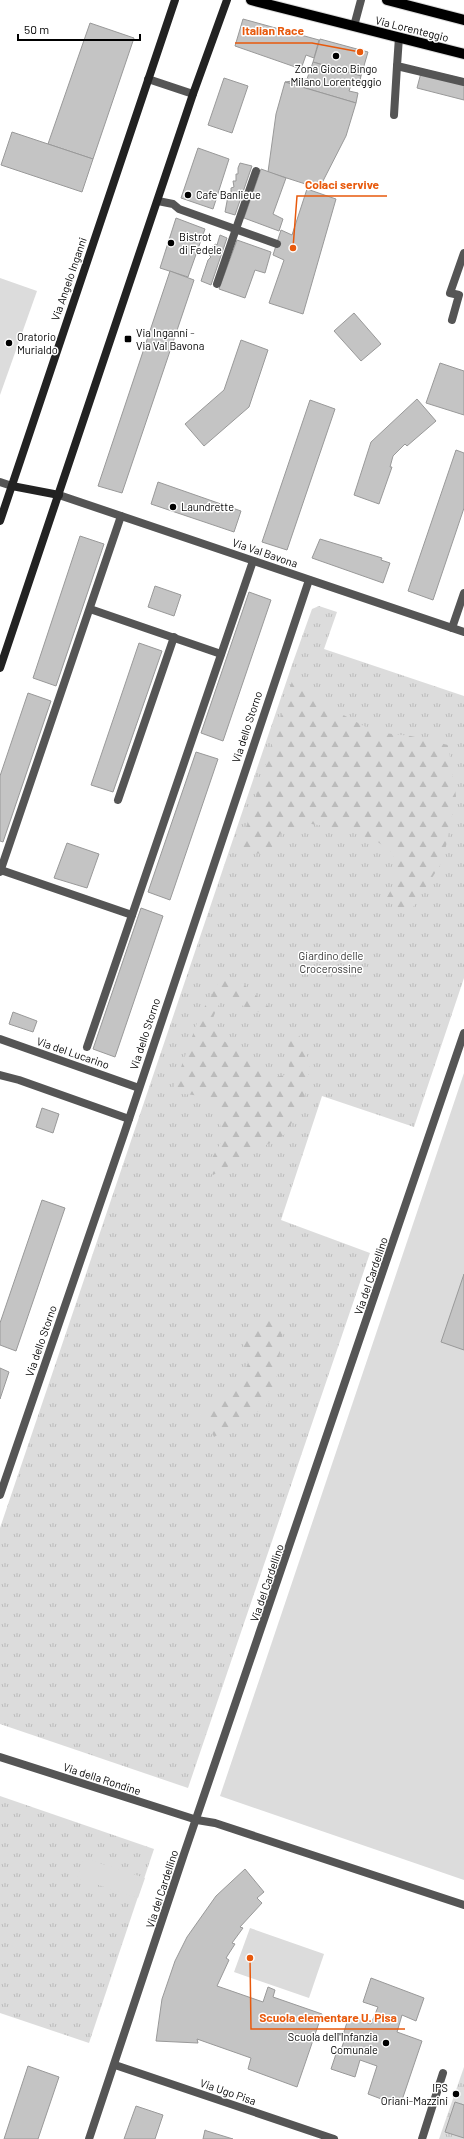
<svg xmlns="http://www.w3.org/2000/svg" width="464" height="2139" font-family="Barlow,sans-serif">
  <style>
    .grass { fill: url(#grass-tufts) }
    .forest { fill: url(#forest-firs) }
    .pitch { fill: #dcdcdc }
    .building { fill: #c4c4c4; stroke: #999 }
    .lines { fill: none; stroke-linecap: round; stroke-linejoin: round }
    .primary-casing { stroke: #dbdbdb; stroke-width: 12 }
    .lane { stroke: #555; stroke-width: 8 }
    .street { stroke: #555; stroke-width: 8 }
    .secondary { stroke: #222; stroke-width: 8 }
    .primary { stroke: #000; stroke-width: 10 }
    .poi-dot { fill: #000; stroke: #fff; stroke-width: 1.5 }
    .labels { text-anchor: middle; stroke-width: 3; stroke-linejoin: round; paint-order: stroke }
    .street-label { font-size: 11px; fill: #000; stroke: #fff }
    .poi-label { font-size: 11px; fill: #000; stroke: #fff; text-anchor: start }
    .park-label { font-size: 11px; fill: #333; stroke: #fff }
    .leader { fill: none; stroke: #e8590c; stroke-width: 1.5 }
    .callout-dot { fill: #e8590c; stroke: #fff; stroke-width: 1.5 }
    .callout-label { font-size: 12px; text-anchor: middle; font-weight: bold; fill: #e8590c; stroke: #fff; stroke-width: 3; stroke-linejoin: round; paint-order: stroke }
  </style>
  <defs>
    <pattern id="grass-tufts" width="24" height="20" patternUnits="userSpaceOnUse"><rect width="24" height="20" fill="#dcdcdc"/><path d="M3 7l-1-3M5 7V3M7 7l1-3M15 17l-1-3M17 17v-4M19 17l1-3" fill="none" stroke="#bbb"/></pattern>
    <pattern id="forest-firs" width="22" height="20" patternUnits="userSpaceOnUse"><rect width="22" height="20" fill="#dcdcdc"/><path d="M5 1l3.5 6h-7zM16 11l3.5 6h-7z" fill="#bbb"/></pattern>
  </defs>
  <rect width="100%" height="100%" fill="#fff"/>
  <!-- grass -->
  <g class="grass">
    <path d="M319,606L337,612L324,649L464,696V978L414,1127L322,1096L281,1220L370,1253L188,1788L0,1724V1528L293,662L312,609Z"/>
    <path d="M0,1796L154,1849L89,2043L0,2013Z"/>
    <path d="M464,2067V2139H439Z"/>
  </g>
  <!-- forest -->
  <g class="forest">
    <path d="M293,678L336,711L375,732L411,736L448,745L456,796L443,861L407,916L386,899L397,879L393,853L375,840L338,828L305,823L281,833L267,855L239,850Z"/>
    <path d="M222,976L240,981L270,1008L266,1015L223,998L217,1008L211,1023L221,1039L245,1055L272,1078L289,1074L288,1032L299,1035L310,1064L303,1105L284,1135L213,1175L209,1163L223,1139L218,1113L200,1096L172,1092L200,1015Z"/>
    <path d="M267,1321H284L275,1392L264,1408L214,1437L203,1414L240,1384L248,1363L242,1340Z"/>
  </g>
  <!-- pitch -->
  <g class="pitch">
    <path d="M0,278L37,291L0,395Z"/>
    <path d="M464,1073V1880L220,1796Z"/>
    <path d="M84,1858L145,1878L138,1898L77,1878Z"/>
    <path d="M250,1928L324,1954L309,1998L234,1972Z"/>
  </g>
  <!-- building -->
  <g class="building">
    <path d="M243,19L319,40L314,58L306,55L301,69L235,46Z"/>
    <path d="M90,23L134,38L93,159L48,144Z"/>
    <path d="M320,39L368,52L361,76L313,62Z"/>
    <path d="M313,62L361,76L359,84L352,82L349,91L358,93L356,103L285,82L307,79Z"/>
    <path d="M422,69L464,79V100L417,88Z"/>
    <path d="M224,78L248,86L232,133L208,125Z"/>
    <path d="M285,82L356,103L346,136L323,181L321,189L268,172L276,114Z"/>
    <path d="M12,132L93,159L82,192L1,165Z"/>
    <path d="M198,148L229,159L213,209L181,198Z"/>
    <path d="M240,163L252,166L235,215L225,212L228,196L231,194V188L234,187L233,181H236V174H238V168Z"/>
    <path d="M261,169L286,178L273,214L283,219L279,231L244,218Z"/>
    <path d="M307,189L336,199L303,314L269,303L284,260L273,255L281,230L292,235Z"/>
    <path d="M176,218L205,229L188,277L160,268Z"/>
    <path d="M220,235L227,238L211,285L201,281L208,260L211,257L209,255L213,251L211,249L215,244L217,245Z"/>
    <path d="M237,240L271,252L265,273L255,270L245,298L219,289Z"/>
    <path d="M170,271L194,280L122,493L98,486Z"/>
    <path d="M354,313L381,344L361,361L334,331Z"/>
    <path d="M241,340L268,350L249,407L204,446L185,424L224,390Z"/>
    <path d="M440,363L464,371V415L426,403Z"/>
    <path d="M417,399L436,421L407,446L405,444L393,456L390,467H392L379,504L354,495L371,442Z"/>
    <path d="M310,400L335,409L287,550L262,542Z"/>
    <path d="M456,450L464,453V508L433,600L408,591Z"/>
    <path d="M158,482L241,511L234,532L151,504Z"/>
    <path d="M80,536L104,544L56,686L33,678Z"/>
    <path d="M320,539L382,558L381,560L390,563L383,583L312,558Z"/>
    <path d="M155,586L181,595L174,616L148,607Z"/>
    <path d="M249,592L271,600L223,741L201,733Z"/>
    <path d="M139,643L162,651L113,792L91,785Z"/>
    <path d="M28,693L51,701L3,842L0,841V776Z"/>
    <path d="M196,752L218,759L170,900L148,892Z"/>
    <path d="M67,843L99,854L87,888L54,878Z"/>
    <path d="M141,908L163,916L115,1057L93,1049Z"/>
    <path d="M13,1012L37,1021L33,1032L9,1024Z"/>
    <path d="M42,1108L59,1114L53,1133L36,1127Z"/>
    <path d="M42,1200L65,1208L16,1351L0,1345V1323Z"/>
    <path d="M464,1274V1350L441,1342Z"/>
    <path d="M0,1368L9,1372L0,1399Z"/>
    <path d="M245,1869L264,1892L257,1898L262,1903L240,1927L243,1928L232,1943L235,1944L226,1958L229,1960L217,1986L263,2002L268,1987L275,1990L273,1997L322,2014L297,2087L248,2069L251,2058L197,2039L198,2043L156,2041L162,1999L175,1961L187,1937L216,1896Z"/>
    <path d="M371,1978L424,1998L416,2021L402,2015L397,2032L422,2041L400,2106L368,2094L377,2066L360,2060L355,2077L331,2069L337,2051L340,2052L346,2036L343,2035L349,2016L371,2024L378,2007L363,2002Z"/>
    <path d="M28,2066L59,2077L38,2139H4Z"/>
    <path d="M455,2102L464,2105V2138L445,2132Z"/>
    <path d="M136,2106L163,2115L155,2139H124Z"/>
    <path d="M205,2130L207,2131L233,2139H203Z"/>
  </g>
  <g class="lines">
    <!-- primary casing -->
    <g class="primary-casing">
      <g id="primary">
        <path d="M251,0L464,54"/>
        <path d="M387,0L464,20"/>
      </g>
    </g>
    <!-- lane -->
    <g class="lane">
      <path d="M399,37L397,66L464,82"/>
      <path d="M148,79L193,94"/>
      <path d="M394,115L397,66"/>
      <path d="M158,201L173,204L179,209L277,244"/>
      <path d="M217,284L256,171"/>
      <path d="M452,320L459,295L450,293L464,253"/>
      <path d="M90,609L221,654"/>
      <path d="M118,800L174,637"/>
      <path d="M1,870L132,915"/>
      <path d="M0,872L121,516"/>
      <path d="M87,1047L253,561"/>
      <path d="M197,1820L215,1823L464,1905"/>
      <path d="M422,2139L443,2073"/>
    </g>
    <!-- street -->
    <g class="street">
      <path d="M354,26L361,0"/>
      <path d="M0,482L12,486"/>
      <path d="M59,495L464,632"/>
      <path d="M452,628L464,593"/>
      <path d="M0,1039L139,1088"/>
      <path d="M0,1075L19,1080L129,1119"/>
      <path d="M0,1495L124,1134L309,580"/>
      <path d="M0,1757L197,1820"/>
      <path d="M115,2065L334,2139"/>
      <path d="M89,2139L184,1854L464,1033"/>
    </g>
    <!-- secondary -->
    <g class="secondary">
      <path d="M12,486L59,495"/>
      <path d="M0,521L175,0"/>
      <path d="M0,668L193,94L227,0"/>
    </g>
    <!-- primary -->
    <use href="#primary" class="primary"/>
  </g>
  <!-- markers -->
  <g class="poi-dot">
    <circle cx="336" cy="56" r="4"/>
    <circle cx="188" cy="195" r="4"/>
    <circle cx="171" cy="243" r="4"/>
    <rect x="124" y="335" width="8" height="8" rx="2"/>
    <circle cx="9" cy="343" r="4"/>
    <circle cx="173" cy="507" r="4"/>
    <circle cx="386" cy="2043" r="4"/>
    <circle cx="456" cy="2094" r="4"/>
  </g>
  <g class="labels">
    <!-- street labels -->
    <g class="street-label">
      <text transform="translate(412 29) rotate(14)" y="4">Via Lorenteggio</text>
      <text transform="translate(69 279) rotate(-71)" y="4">Via Angelo Inganni</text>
      <text transform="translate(265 553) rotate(19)" y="4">Via Val Bavona</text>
      <text transform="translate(247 727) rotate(-72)" y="4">Via dello Storno</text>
      <text transform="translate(145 1034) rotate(-72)" y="4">Via dello Storno</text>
      <text transform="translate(73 1053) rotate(19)" y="4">Via del Lucarino</text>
      <text transform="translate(371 1276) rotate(-71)" y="4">Via del Cardellino</text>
      <text transform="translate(41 1341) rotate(-71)" y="4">Via dello Storno</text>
      <text transform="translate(267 1583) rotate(-71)" y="4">Via del Cardellino</text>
      <text transform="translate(102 1779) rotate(18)" y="4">Via della Rondine</text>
      <text transform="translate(162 1889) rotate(-72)" y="4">Via del Cardellino</text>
      <text transform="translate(228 2092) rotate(19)" y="4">Via Ugo Pisa</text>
    </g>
    <!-- poi labels -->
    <g class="poi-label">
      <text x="336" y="73" text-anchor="middle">Zona Gioco Bingo<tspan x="336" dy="13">Milano Lorenteggio</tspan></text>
      <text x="196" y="199">Cafe Banlieue</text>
      <text x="179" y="241">Bistrot<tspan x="179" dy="13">di Fedele</tspan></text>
      <text x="136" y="337">Via Inganni -<tspan x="136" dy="13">Via Val Bavona</tspan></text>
      <text x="17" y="341">Oratorio<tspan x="17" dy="13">Murialdo</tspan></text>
      <text x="181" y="511">Laundrette</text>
      <text x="378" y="2041" text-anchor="end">Scuola dell'Infanzia<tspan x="378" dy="13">Comunale</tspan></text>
      <text x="448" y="2092" text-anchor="end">IPS<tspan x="448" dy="13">Oriani-Mazzini</tspan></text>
    </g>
    <!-- park labels -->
    <g class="park-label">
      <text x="331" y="960">Giardino delle<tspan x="331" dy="13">Crocerossine</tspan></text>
    </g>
  </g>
  <!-- callouts -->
  <path class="leader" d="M360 52L312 43H235M293 248L297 196H387M250 1958L251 2029H405"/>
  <g class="callout-dot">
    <circle cx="360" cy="52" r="4"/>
    <circle cx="293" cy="248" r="4"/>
    <circle cx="250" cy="1958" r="4"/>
  </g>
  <g class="callout-label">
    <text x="273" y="35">Italian Race</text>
    <text x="342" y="189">Colaci servive</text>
    <text x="328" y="2022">Scuola elementare U. Pisa</text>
  </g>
  <!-- scale -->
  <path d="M18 34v6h122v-6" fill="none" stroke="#000000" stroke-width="2"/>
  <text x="24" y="34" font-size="12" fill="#000000" stroke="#ffffff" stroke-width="3" paint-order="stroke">50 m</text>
</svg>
